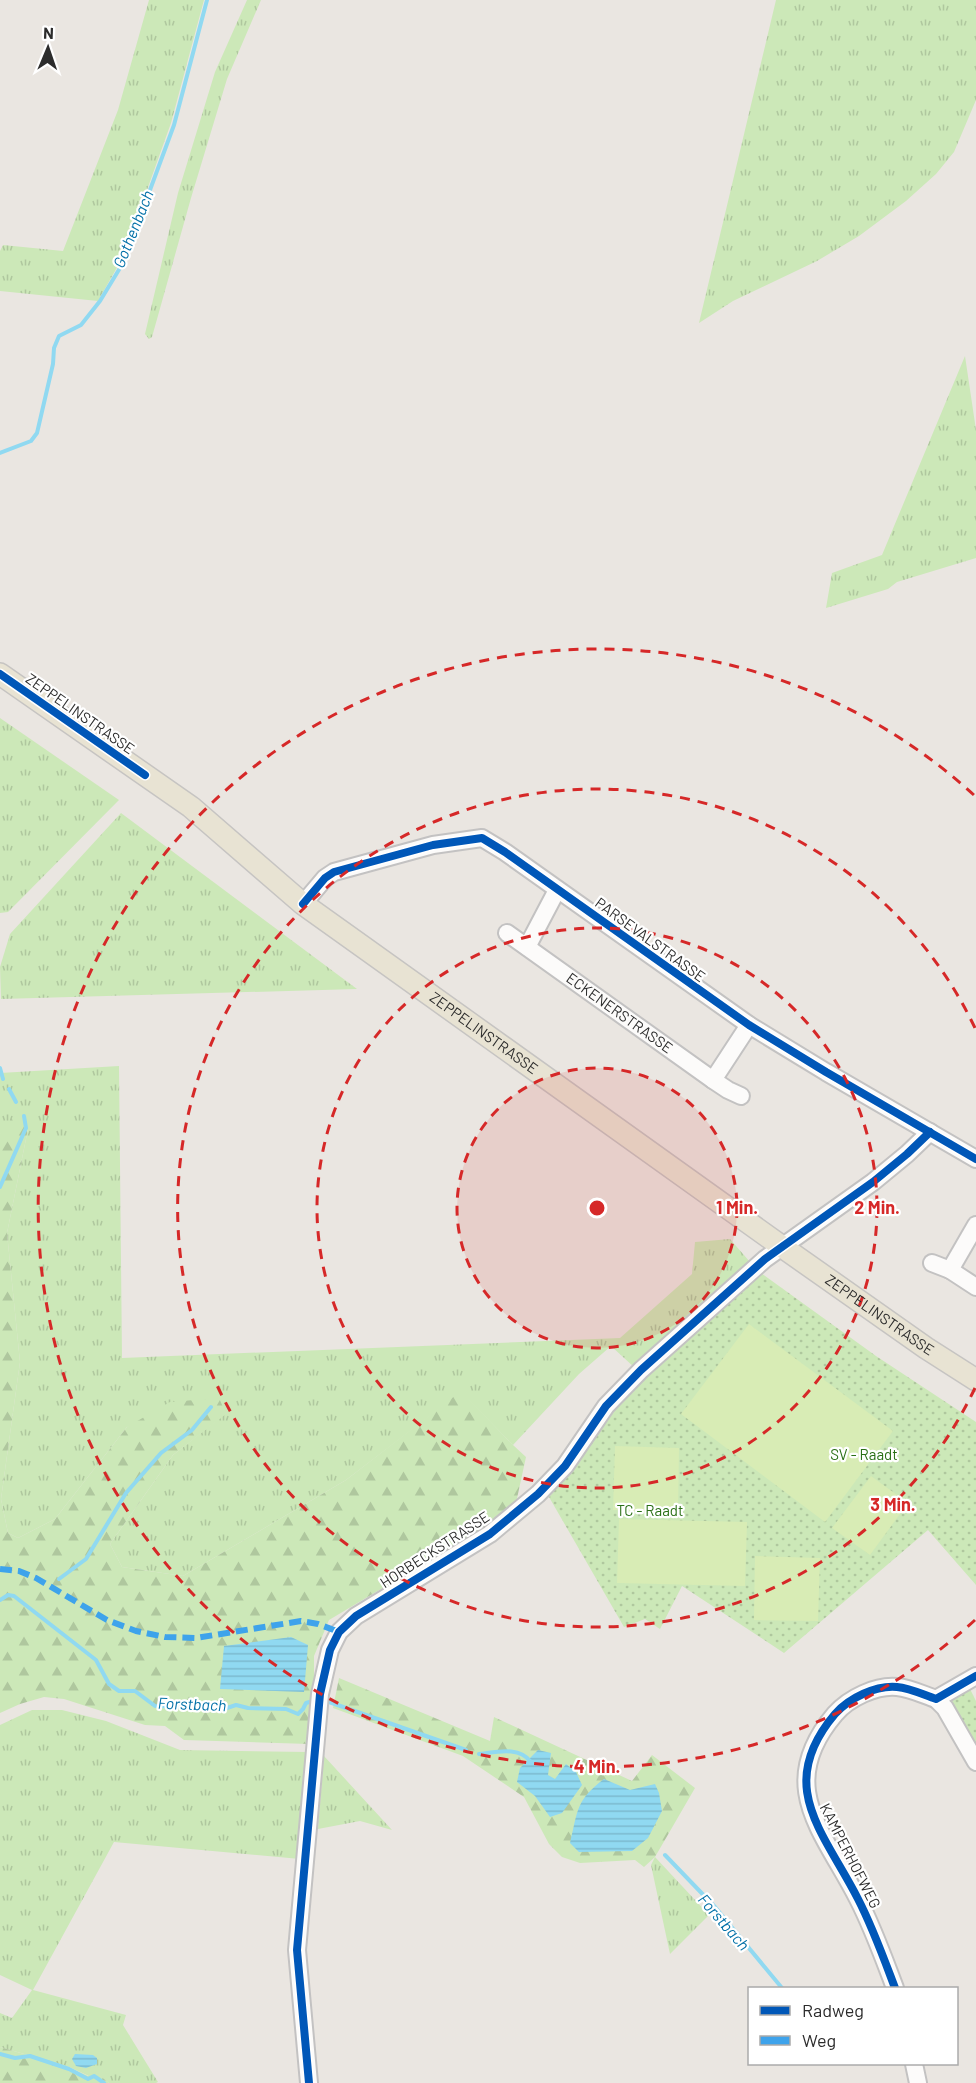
<svg xmlns="http://www.w3.org/2000/svg" width="976" height="2083" font-family="Barlow,sans-serif">
  <style>
    .grass { fill: url(#grass-tufts) }
    .forest { fill: url(#forest-firs) }
    .park { fill: url(#park-dots) }
    .pitch { fill: #d8ecb5 }
    .water { fill: url(#water-rules) }
    .lines { fill: none; stroke-linecap: round; stroke-linejoin: round }
    .stream { stroke: #90d9f1; stroke-width: 4 }
    .minor-casing { stroke: #c3c2c2; stroke-width: 20 }
    .major-casing { stroke: #c6c4c2; stroke-width: 24 }
    .minor { stroke: #fcfbfa; stroke-width: 16 }
    .major { stroke: #e8e3d3; stroke-width: 21 }
    .quiet { stroke: #3ea3eb; stroke-width: 6; stroke-dasharray: 12 6; stroke-linecap: butt }
    .cycleway-casing { stroke: #fff; stroke-width: 11 }
    .cycleway { stroke: #0057b8; stroke-width: 8 }
    .ring { fill: none; stroke: #d62828; stroke-width: 3; stroke-dasharray: 10 8 }
    .labels { text-anchor: middle; stroke-width: 4.5; stroke-linejoin: round; paint-order: stroke }
    .street-label { font-size: 15px; fill: #2c2c2c; stroke: #fff }
    .park-label { font-size: 15px; fill: #296f15; stroke: #fff }
    .water-label { font-size: 16px; font-style: italic; fill: #0371a8; stroke: #fff }
    .centre { fill: #d62828; stroke: #fff; stroke-width: 3 }
    .ring-label { font-size: 18px; text-anchor: middle; font-weight: bold; fill: #d62828; stroke: #fff; stroke-width: 4.5; stroke-linejoin: round; paint-order: stroke }
  </style>
  <defs>
    <pattern id="grass-tufts" width="24" height="20" patternUnits="userSpaceOnUse" patternTransform="scale(1.5)"><rect width="24" height="20" fill="#cce8b8"/><path d="M3 7l-1-3M5 7V3M7 7l1-3M15 17l-1-3M17 17v-4M19 17l1-3" fill="none" stroke="#afc79e"/></pattern>
    <pattern id="forest-firs" width="22" height="20" patternUnits="userSpaceOnUse" patternTransform="scale(1.5)"><rect width="22" height="20" fill="#cce8b8"/><path d="M5 1l3.5 6h-7zM16 11l3.5 6h-7z" fill="#afc79e"/></pattern>
    <pattern id="park-dots" width="8" height="8" patternUnits="userSpaceOnUse" patternTransform="scale(1.5)"><rect width="8" height="8" fill="#cce8b8"/><path d="M2 2h.1M6 6h.1" fill="none" stroke="#afc79e" stroke-width="1.8" stroke-linecap="round"/></pattern>
    <pattern id="water-rules" width="6" height="5" patternUnits="userSpaceOnUse" patternTransform="scale(1.5)"><rect width="6" height="5" fill="#90d9f1"/><path d="M0 2.5h6" fill="none" stroke="#7cbacf"/></pattern>
  </defs>
  <rect width="100%" height="100%" fill="#eae6e1"/>
  <!-- grass -->
  <g class="grass">
    <path d="M149,0H204L171,123L123,257L98,301L0,291V251L3,245L63,251L118,110Z"/>
    <path d="M247,0H261L227,79L191,198L152,337L149,339L145,334L178,193L215,72Z"/>
    <path d="M776,0H976V100L954,152L936,174L906,201L859,236L817,261L733,301L699,323Z"/>
    <path d="M965,356L976,430V558L897,582L888,589L826,608L832,573L882,555Z"/>
    <path d="M0,718L119,800L8,912L0,913Z"/>
    <path d="M121,813L357,989L1,999L0,967L10,934Z"/>
    <path d="M119,1066L122,1358L620,1338L692,1274L695,1242L730,1239L750,1262L635,1368L611,1346L579,1374L513,1445L461,1392L346,1480L183,1576L122,1567L110,1544L173,1455L226,1413L127,1427L55,1519L18,1538L8,1533L1,1499L20,1362L7,1233L28,1129L0,1134V1073Z"/>
    <path d="M32,1710H62L106,1721L180,1750L308,1752L300,1859L114,1842L33,1990L126,2015L123,2025L158,2082L156,2083H109L94,2072L89,2076L69,2067L0,2047V2013L12,2018L32,1990L0,1975V1725Z"/>
    <path d="M324,1756L392,1830L360,1821L318,1829Z"/>
    <path d="M655,1857L709,1915L670,1954L651,1865Z"/>
  </g>
  <!-- forest -->
  <g class="forest">
    <path d="M13,1117L28,1129L7,1233L20,1362L1,1499L8,1533L18,1538L55,1519L127,1427L170,1402L219,1398L226,1414L173,1455L110,1544L122,1567L183,1576L346,1480L461,1391L513,1445L526,1457L516,1503L480,1530L329,1620L314,1656V1697L309,1744L184,1740L165,1726L145,1725L64,1699L44,1697L20,1704L0,1713V1134Z"/>
    <path d="M339,1678L490,1741L494,1717L632,1781L652,1755L695,1788L655,1857L644,1867L635,1860L580,1863L562,1857L549,1844L524,1797L463,1756L333,1708Z"/>
    <path d="M0,2047L69,2067L88,2076L94,2071L109,2083H0Z"/>
  </g>
  <!-- park -->
  <g class="park">
    <path d="M761,1273L876,1356L976,1422V1585L928,1530L784,1653L682,1586L660,1629L645,1619L624,1627L549,1497L582,1457L627,1393Z"/>
    <path d="M970,1689L976,1701V1747L950,1700Z"/>
  </g>
  <!-- pitch -->
  <g class="pitch">
    <path d="M749,1324L893,1431L825,1522L681,1414Z"/>
    <path d="M615,1446L679,1448L678,1512L613,1510Z"/>
    <path d="M871,1476L908,1503L870,1555L832,1528Z"/>
    <path d="M619,1519L747,1522L745,1586L617,1583Z"/>
    <path d="M755,1556L820,1558L818,1621L754,1620Z"/>
  </g>
  <!-- water -->
  <g class="water">
    <path d="M291,1637L308,1645L304,1692L220,1689L224,1646Z"/>
    <path d="M538,1750L551,1753L548,1775L555,1779L566,1764L576,1772L582,1785L562,1813L550,1817L535,1796L517,1782L520,1768Z"/>
    <path d="M604,1779L630,1790L655,1784L659,1793L662,1811L648,1838L632,1851L579,1852L570,1843C578,1810 576,1800 604,1779Z"/>
    <path d="M75,2054L93,2055L97,2058V2064L86,2068L76,2066L72,2059Z"/>
  </g>
  <g class="lines">
    <!-- stream -->
    <g class="stream">
      <path d="M0,453L31,441L37,433L53,364L54,348L59,336L81,325L100,301L123,263L174,125L207,0"/>
      <path d="M0,1068L3,1079"/>
      <path d="M9,1089L16,1102"/>
      <path d="M0,1187L26,1128L24,1116"/>
      <path d="M59,1579L86,1559L126,1493L161,1453L192,1430L211,1407"/>
      <path d="M0,1600L8,1595L14,1596L96,1660L109,1684L119,1691H135L155,1706L199,1707L215,1704L227,1708L236,1705L248,1708L286,1709L298,1714L303,1709L306,1703L313,1701"/>
      <path d="M329,1702L466,1750"/>
      <path d="M479,1754C497,1752 519,1746 531,1762"/>
      <path d="M665,1855L715,1907L782,1988"/>
      <path d="M0,2054L15,2058L30,2056L69,2069L88,2079L94,2076L104,2083"/>
    </g>
    <!-- minor casing -->
    <g class="minor-casing">
      <g id="minor">
        <path d="M303,904L325,878L334,872L433,845L482,838L505,852L749,1025L826,1072L976,1159"/>
        <path id="s1" d="M507,933L713,1080L749,1025"/>
        <path d="M527,947L557,890"/>
        <path d="M713,1080L728,1090L741,1096"/>
        <path d="M932,1263L950,1270L976,1287"/>
        <path d="M950,1270L976,1225"/>
        <path d="M936,1699L945,1708L976,1762"/>
        <path d="M895,1988C884,1959 873,1928 858,1899C824,1832 774,1786 835,1714C849,1698 876,1685 897,1687C910,1688 924,1695 936,1699L976,1676"/>
        <path d="M914,2064L918,2083"/>
        <path d="M309,2083L297,1950L317,1728L320,1694L330,1650L339,1632L356,1616L490,1534L538,1494L565,1466L606,1406L641,1370L765,1259L873,1182L907,1154L930,1132"/>
      </g>
    </g>
    <!-- major casing -->
    <g class="major-casing">
      <g id="major">
        <path id="s2" d="M0,674L191,807L303,904L366,949L781,1246L926,1348L976,1380"/>
      </g>
    </g>
    <!-- minor -->
    <use href="#minor" class="minor"/>
    <!-- major -->
    <use href="#major" class="major"/>
    <!-- quiet -->
    <path class="quiet" d="M0,1569L19,1571L36,1578L107,1620L136,1631L165,1637L196,1638L301,1621L318,1624L339,1632"/>
    <!-- cycleway casing -->
    <g class="cycleway-casing">
      <g id="cycleway">
        <path d="M0,674L145,775"/>
        <path d="M303,904L325,878L334,872L433,845L482,838L505,852L749,1025L826,1072L976,1159"/>
        <path d="M895,1988C884,1959 873,1928 858,1899C824,1832 774,1786 835,1714C849,1698 876,1685 897,1687C910,1688 924,1695 936,1699L976,1676"/>
        <path d="M309,2083L297,1950L317,1728L320,1694L330,1650L339,1632L356,1616L490,1534L538,1494L565,1466L606,1406L641,1370L765,1259L873,1182L907,1154L930,1132"/>
      </g>
    </g>
    <!-- cycleway -->
    <use href="#cycleway" class="cycleway"/>
  </g>
  <!-- distance rings -->
  <circle cx="597" cy="1208" r="140" fill="#d62828" fill-opacity=".12"/>
  <g class="ring">
    <circle cx="597" cy="1208" r="140"/>
    <circle cx="597" cy="1208" r="280"/>
    <path d="M975 1388A419 419 0 1 1 975 1028"/>
    <path d="M975 1620A559 559 0 1 1 975 796"/>
  </g>
  <g class="labels">
    <!-- street labels -->
    <g class="street-label">
      <text transform="translate(80 714) rotate(35)" y="5">ZEPPELINSTRASSE</text>
      <text transform="translate(650 940) rotate(36)" y="5">PARSEVALSTRASSE</text>
      <text dy="5" stroke="none"><textPath href="#s1" startOffset="138">ECKENERSTRASSE</textPath></text>
      <text dy="5" stroke="none"><textPath href="#s2" startOffset="603">ZEPPELINSTRASSE</textPath></text>
      <text dy="5" stroke="none"><textPath href="#s2" startOffset="1089">ZEPPELINSTRASSE</textPath></text>
      <text transform="translate(435 1550) rotate(-33)" y="5">HORBECKSTRASSE</text>
      <text transform="translate(850 1856) rotate(63)" y="5">KAMPERHOFWEG</text>
    </g>
    <!-- park labels -->
    <g class="park-label">
      <text x="864" y="1460">SV - Raadt</text>
      <text x="650" y="1516">TC - Raadt</text>
    </g>
    <!-- water labels -->
    <g class="water-label">
      <text transform="translate(133 229) rotate(-68)" y="6">Gothenbach</text>
      <text transform="translate(192 1704) rotate(2)" y="6">Forstbach</text>
      <text transform="translate(724 1922) rotate(49)" y="6">Forstbach</text>
    </g>
  </g>
  <circle cx="597" cy="1208" r="9" class="centre"/>
  <g class="ring-label">
    <text x="737" y="1214">1 Min.</text>
    <text x="877" y="1214">2 Min.</text>
    <text x="893" y="1511">3 Min.</text>
    <text x="597" y="1773">4 Min.</text>
  </g>
  <!-- legend -->
  <rect x="748" y="1987" width="210" height="78" fill="#ffffff" stroke="#ababab" stroke-width="1.5"/>
  <rect x="760" y="2006" width="30" height="9" fill="#0057b8" stroke="#ababab" stroke-width="1.5"/>
  <text x="802" y="2017" font-size="18" fill="#2c2c2c">Radweg</text>
  <rect x="760" y="2036" width="30" height="9" fill="#3ea3eb" stroke="#ababab" stroke-width="1.5"/>
  <text x="802" y="2047" font-size="18" fill="#2c2c2c">Weg</text>
  <!-- north arrow -->
  <g transform="translate(48 48) rotate(2)" stroke="#ffffff" stroke-width="4.5" paint-order="stroke">
  <path d="M0-4.5L10 22L0 15L-10 22Z" fill="#2c2c2c"/>
  <text y="-9" font-size="16" font-weight="bold" text-anchor="middle" fill="#2c2c2c">N</text>
  </g>
</svg>
